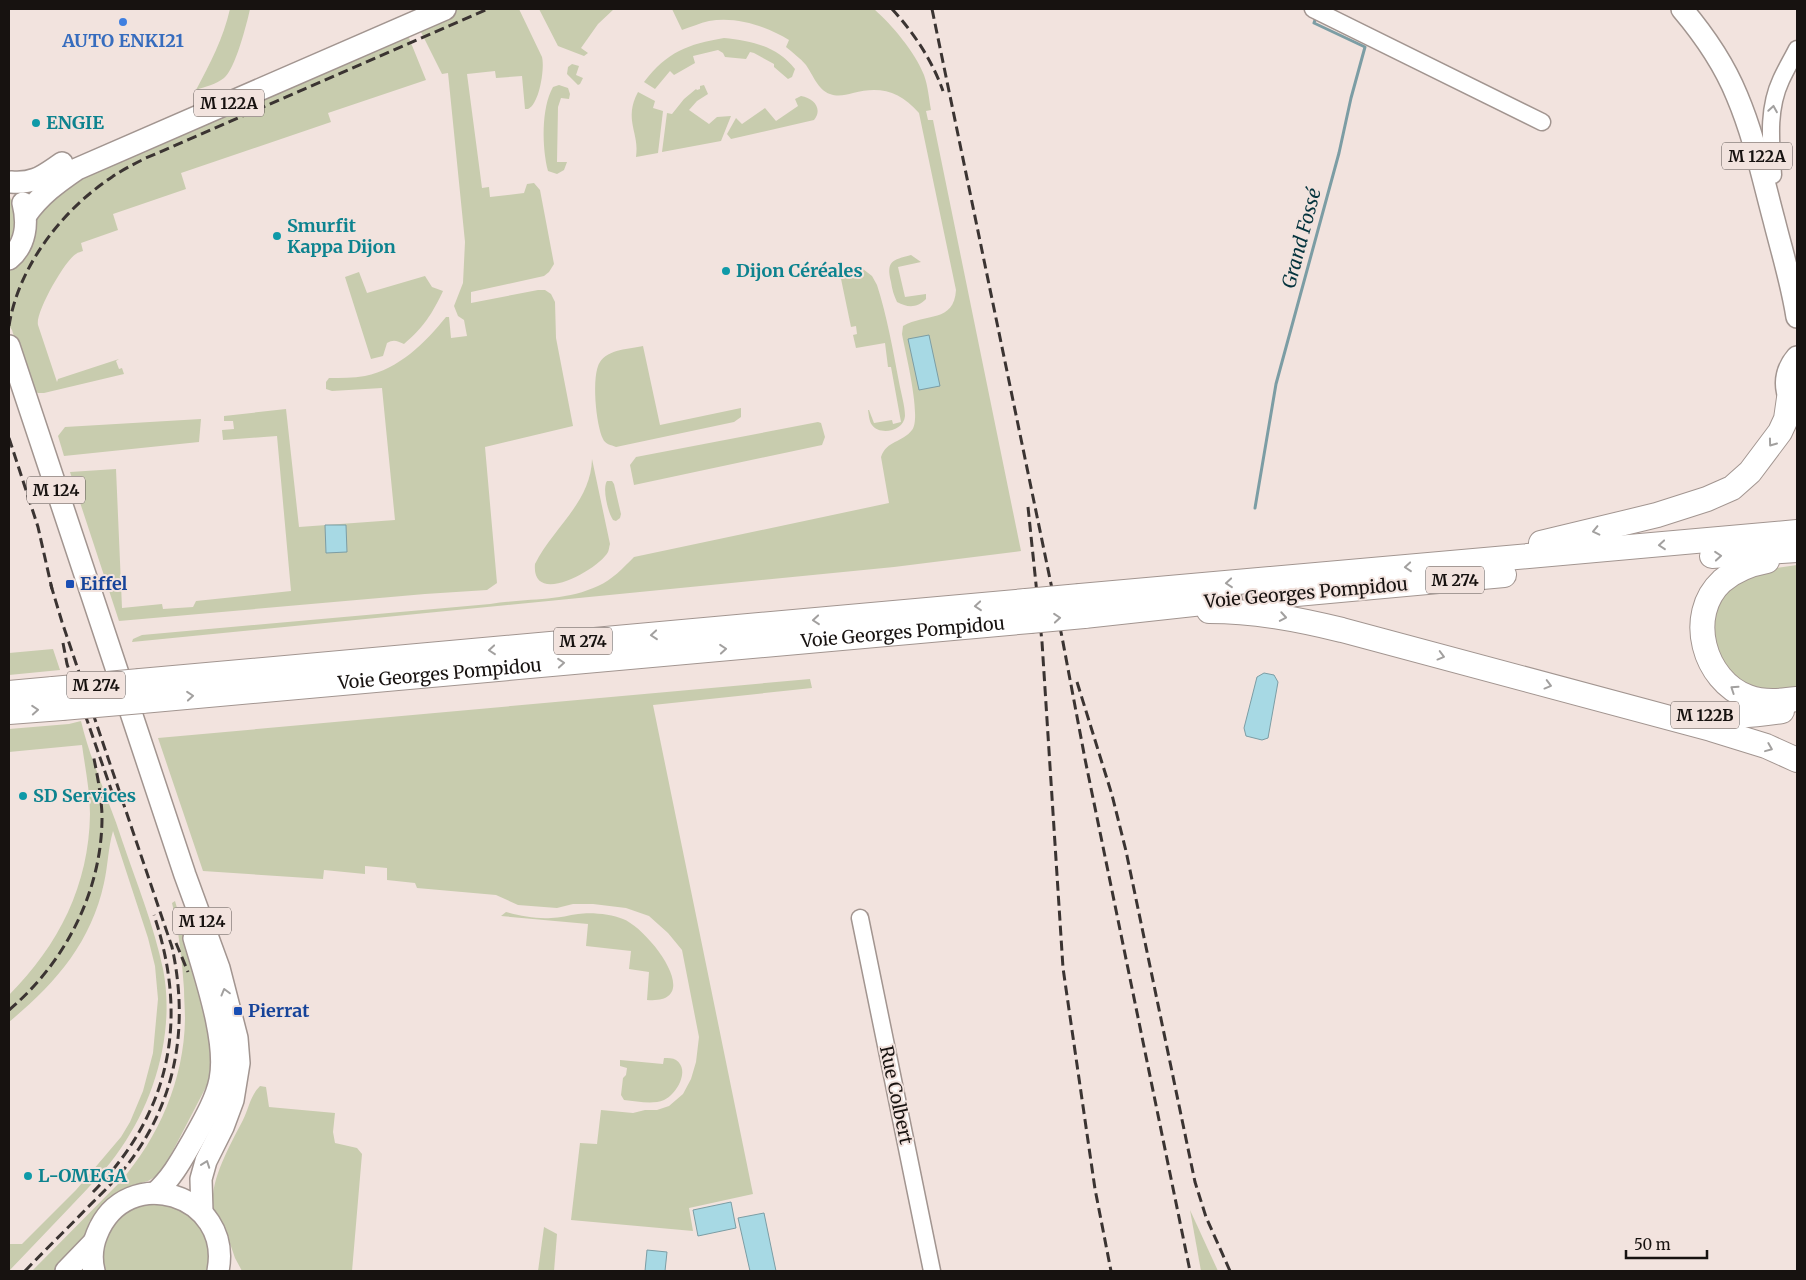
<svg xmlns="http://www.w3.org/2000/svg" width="1806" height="1280" font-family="Merriweather,serif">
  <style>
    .green { fill: #c8ccae }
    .water { fill: #a7d9e4; stroke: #7c9da4 }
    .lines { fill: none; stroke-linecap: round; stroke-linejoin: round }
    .stream { stroke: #7c9da4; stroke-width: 3 }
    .minor-casing { stroke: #a29590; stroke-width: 19 }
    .major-casing { stroke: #a29590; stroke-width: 24 }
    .highway-casing { stroke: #a29590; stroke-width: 26 }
    .minor { stroke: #fff; stroke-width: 16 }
    .major { stroke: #fff; stroke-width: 21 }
    .highway { stroke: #fff; stroke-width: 24 }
    .rail { stroke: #3b3432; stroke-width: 3; stroke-dasharray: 10 5; stroke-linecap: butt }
    .highway-bridge-casing { stroke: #a29590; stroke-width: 26; stroke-linecap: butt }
    .highway-bridge { stroke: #fff; stroke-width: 24 }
    .oneway { stroke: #a2a09f }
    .shop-dot { fill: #3f7fe0; stroke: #f2e3de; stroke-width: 2 }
    .culture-dot { fill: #0f9aa8; stroke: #f2e3de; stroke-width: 2 }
    .transit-dot { fill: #1a4fb4; stroke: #f2e3de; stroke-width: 2 }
    .labels { text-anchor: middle; stroke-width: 4; stroke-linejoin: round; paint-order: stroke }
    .shield { fill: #f2e3de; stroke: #59514e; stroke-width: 1 }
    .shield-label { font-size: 16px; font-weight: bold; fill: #171210 }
    .shop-label { font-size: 18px; font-weight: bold; fill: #366cbe; stroke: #f2e3de }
    .culture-label { font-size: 18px; font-weight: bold; fill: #0d838f; stroke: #f2e3de; text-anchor: start }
    .transit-label { font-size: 18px; font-weight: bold; fill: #164399; stroke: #f2e3de; text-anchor: start }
    .street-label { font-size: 18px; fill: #171210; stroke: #f2e3de }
    .water-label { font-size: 19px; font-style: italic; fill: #04333d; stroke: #f2e3de }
  </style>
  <rect width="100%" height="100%" fill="#f2e3de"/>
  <!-- green -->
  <g class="green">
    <path d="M230,9H250C247,23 235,70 224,78C217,84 204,87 196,90C210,64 223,39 230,9Z"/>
    <path d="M459,9H519L542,57C545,69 539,105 528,109H525L522,76L496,78L495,71L467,74L482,188L489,187L490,197L524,193L527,184L534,183L540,190L554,264L549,272L544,276L471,292V303L538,290H545L551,294L555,302L556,338L573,426L485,447L497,583L487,590L425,594L119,621L70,472L116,469L122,608L162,604L163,609L193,607L196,601L291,591L277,436L223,440L222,430L234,429L233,421H224V416L286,409L299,527L395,520L382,388L332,391L326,389V382L329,378C341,378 353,378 365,376C399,369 425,343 446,317H449L451,338L467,336L464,320L458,316L454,306L463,283L465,242L448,73L442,74L421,32V28L437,18Z"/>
    <path d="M539,9H614L598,24L581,48L588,53L584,56L558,46Z"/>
    <path d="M672,9H874C892,25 915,52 924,75C928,86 929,99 931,110L926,111L928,120H933L1021,551L894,567L132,642L133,639L142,635L490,604C525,598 564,602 598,586C612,580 623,568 634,557L889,503L881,457C887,440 902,443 912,430C922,418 905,351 902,334L903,326C926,313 954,323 956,290L919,113C900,91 880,86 853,93C845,95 838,97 830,94C818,90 813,75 806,65C800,58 793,53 786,47L789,40C766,26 736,16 709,21C700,23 691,27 682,30Z"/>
    <path d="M403,34L409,38L426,80L328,113L331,122L181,173L186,189L113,214L118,230L81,243L83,251C81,252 78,252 76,254C65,260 35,313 38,325L57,382L58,379L119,359L116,361L119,369L122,368L124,374L44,393H38L29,388L12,330L9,326V269L32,223L63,184Z"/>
    <path d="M724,38C752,41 777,46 795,69L792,77L788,79L774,67V64L754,53L750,52L746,59L725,57L723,53L718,50L693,56L695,63L674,75L670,71L655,89L644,82C667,52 688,44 724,38Z"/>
    <path d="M572,64L579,66L576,75L583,78L580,84L578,85L567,74L568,67Z"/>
    <path d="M559,85L568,88L570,94L569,99L561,98L558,107L557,162H567L564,170L557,174L548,171C542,148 541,108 553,87Z"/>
    <path d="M704,85L708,94L697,101L689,110L709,124L717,117L731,116L721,141L662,152L667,113L672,114L684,99L696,89L697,90L700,89V86Z"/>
    <path d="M638,92L655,101L653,108L663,111L658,153L636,157C640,133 623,120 638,92Z"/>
    <path d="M801,96C814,98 823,109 814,120L731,139L727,134L736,118L742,124L765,108L776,121L798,106L795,99Z"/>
    <path d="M9,195C18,212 19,229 9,245Z"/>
    <path d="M911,255L921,262L898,267L905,297L926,294V299C917,308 908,308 897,302C894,296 892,289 891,282C886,261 892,260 911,255Z"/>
    <path d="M863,269L872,276L877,285C887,316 893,350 899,382C901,393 905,406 905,416C904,431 880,436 872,425C869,421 869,415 868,410H869L874,423L892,420L893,424L901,422L891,367H888L885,343L856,348L853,335L857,334L856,326L851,327L840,274Z"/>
    <path d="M359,272L367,293L425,276L432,287L443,291C432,314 424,327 404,344C397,341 394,339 387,343L383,356L371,359L345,277Z"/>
    <path d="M643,346L660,425L741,408V417L734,422L616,447C611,445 605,444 603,439C596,425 591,375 600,362C608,349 630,349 643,346Z"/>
    <path d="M201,419L199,442L64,456L58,436L65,427Z"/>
    <path d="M818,422L821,423L825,437L822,445L634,485L630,465L636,457Z"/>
    <path d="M592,459L610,544C609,547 609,550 608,552C599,569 531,608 535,564C553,528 591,502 592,459Z"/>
    <path d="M607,481H612L614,484L621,514L620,518L616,521L613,520C608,513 602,488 607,481Z"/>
    <path d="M1797,565V692L1761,694L1721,668L1711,624L1722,595L1755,571Z"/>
    <path d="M53,649L60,670L9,675V653Z"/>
    <path d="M810,679L812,688L653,705L753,1194L689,1208L693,1231L571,1220L580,1143L597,1144L601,1110L633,1113L645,1110H657L669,1106L683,1094L691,1079L696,1062L699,1037L682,950L668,933L649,916L626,908L593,904H573L557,908L518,905L496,895L417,888L415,883L387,880V868L365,866V874L324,870L323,879L203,871L158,738Z"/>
    <path d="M81,721C91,763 110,802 123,843C137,884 154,926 163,969C175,1029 156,1098 121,1148C107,1169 89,1187 72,1205C51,1227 30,1249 9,1271V1244H22L76,1190L121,1137L130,1122L143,1091L153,1053L158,999L155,966L148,938L113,831C108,848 108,866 104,883C91,943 55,984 9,1022V995C59,945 89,885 90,814C90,791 85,767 82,745L9,752V729L69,724Z"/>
    <path d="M175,901L194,967L216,1064L206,1087L165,1166L158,1175L148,1181L124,1188L113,1195L89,1222L88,1230L76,1248L54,1271H32L120,1182C159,1137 184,1080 185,1019C185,1009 184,999 184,989C182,960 179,931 172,903Z"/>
    <path d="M506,912C520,916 537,919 551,918C560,918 569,915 578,914C591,912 611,914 623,919C649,929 707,1005 647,1000L649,972L629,969L631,951L586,946L588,924L501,916Z"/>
    <path d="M664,1058C668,1058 673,1058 676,1060C691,1070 676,1095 664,1100C652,1105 637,1101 624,1100L621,1095L623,1078L626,1075L627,1068L620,1066V1060L663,1064Z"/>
    <path d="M260,1086L266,1087L269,1107L335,1113L333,1132L335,1143L357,1148L362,1154L352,1271H242L235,1258L223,1223C195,1203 232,1142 243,1120C249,1108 250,1096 260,1086Z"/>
    <path d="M158,1203C195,1210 214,1233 207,1271H104C96,1230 118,1208 158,1203Z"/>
    <path d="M1190,1210L1218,1271H1201Z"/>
    <path d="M544,1227L557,1234L554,1271H538Z"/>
  </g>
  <!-- water -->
  <g class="water">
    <path d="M929,335L940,386L919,390L908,339Z"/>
    <path d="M325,525H346L347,552L326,553Z"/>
    <path d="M1264,673L1274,675L1278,682L1268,738L1262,740L1246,736L1244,728L1257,677Z"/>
    <path d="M731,1202L736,1228L698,1236L693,1210Z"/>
    <path d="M764,1213L776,1271H750L738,1218Z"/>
    <path d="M647,1250L667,1252L665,1271H645Z"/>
  </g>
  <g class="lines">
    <!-- stream -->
    <path class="stream" d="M1255,508L1276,384L1339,153L1351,98L1365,47L1314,23L1316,17"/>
    <!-- minor casing -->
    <g class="minor-casing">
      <g id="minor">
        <path d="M1313,9L1542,122"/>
        <path d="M1773,175C1771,143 1767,110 1781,80C1786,69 1792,59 1797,49"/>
        <path d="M860,918L932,1271"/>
      </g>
    </g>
    <!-- major casing -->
    <g class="major-casing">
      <g id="major">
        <path d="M1682,9C1704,35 1724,64 1737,96C1754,136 1763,179 1774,220C1782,252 1792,284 1797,317"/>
        <path d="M11,182C35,184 44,175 62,163"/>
        <path d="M26,215C40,195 58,182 77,169L445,9"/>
        <path d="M9,259C26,245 28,223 23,203"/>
        <path d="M9,346L185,875L219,968L237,1038L239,1063L233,1100L223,1127L206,1161L201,1179L202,1212"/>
        <path d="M1797,357C1784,372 1782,393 1797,408"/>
        <path d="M155,1193C172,1178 182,1159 193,1140C203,1122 216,1100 220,1080C228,1042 205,976 194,938"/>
        <path d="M66,1271L93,1243"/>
        <path d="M94,1271C91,1259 92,1246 97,1234C126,1161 233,1194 218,1271"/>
      </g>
    </g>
    <!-- highway casing -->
    <g class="highway-casing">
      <g id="highway">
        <path d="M1541,543L1657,515L1707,499L1732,488L1750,472L1780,432L1786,419L1789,398"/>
        <path d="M1712,556L1797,550"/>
        <path d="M1767,561C1751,564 1735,570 1722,581C1685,615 1704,681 1748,697C1764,703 1781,701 1797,699"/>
        <path d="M1080,596L1797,532"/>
        <path d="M1264,597L1504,575"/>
        <path d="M1209,611C1255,611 1297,619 1342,630L1711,729L1766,746L1797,760"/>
        <path d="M1084,616L1230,600"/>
        <path d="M140,681L1026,601"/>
        <path d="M9,693L53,689"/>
        <path id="s1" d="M142,701L1030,621"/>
        <path d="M9,712L62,708"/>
        <path d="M1696,714C1726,718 1753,715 1782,711"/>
      </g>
    </g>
    <!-- minor -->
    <use href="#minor" class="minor"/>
    <!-- major -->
    <use href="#major" class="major"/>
    <!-- highway -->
    <use href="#highway" class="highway"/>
    <!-- rail -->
    <g class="rail">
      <path d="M892,9C914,33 932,60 943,91"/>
      <path d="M932,9L1062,637L1085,759L1190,1271"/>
      <path d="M9,326C18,267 62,210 112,177C122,170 134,164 146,158L488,9"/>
      <path d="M9,438L38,527L52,589"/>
      <path d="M1028,507L1042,642L1063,968L1095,1189L1111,1271"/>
      <path d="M63,643L67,664L81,705"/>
      <path d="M1077,682L1112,795L1126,851L1195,1182L1206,1217L1230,1271"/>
      <path d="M80,700L113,795"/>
      <path d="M176,943L188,972"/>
      <path d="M9,1010C66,962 103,889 102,814C101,794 97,773 93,754"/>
      <path d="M93,1192C171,1112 189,1020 154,915"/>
      <path d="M25,1271C45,1250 66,1230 86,1209C101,1194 116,1180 128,1164C177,1100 189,1025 172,947L62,622L50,582"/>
    </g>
    <!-- highway-bridge casing -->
    <g class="highway-bridge-casing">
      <g id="highway-bridge">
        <path d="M1026,601L1080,596"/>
        <path d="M1030,621L1084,616"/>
        <path d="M53,689L140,681"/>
        <path d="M62,708L142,701"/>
      </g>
    </g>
    <!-- highway-bridge -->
    <use href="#highway-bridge" class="highway-bridge"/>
  </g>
  <!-- one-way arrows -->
  <defs><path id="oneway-chevron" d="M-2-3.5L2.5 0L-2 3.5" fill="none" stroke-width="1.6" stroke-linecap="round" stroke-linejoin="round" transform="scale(1.25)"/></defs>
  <g class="oneway">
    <use href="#oneway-chevron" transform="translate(1773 109) rotate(-81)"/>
    <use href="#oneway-chevron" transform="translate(1772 443) rotate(126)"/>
    <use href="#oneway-chevron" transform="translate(1596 531) rotate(167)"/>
    <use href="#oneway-chevron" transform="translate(1662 545) rotate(175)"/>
    <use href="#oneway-chevron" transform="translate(1718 556) rotate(-5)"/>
    <use href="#oneway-chevron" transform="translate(1408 567) rotate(175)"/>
    <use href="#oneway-chevron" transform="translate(1229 583) rotate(175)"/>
    <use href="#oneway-chevron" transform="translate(978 606) rotate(175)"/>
    <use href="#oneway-chevron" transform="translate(1283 617) rotate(10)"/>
    <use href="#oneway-chevron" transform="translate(1057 618) rotate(-5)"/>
    <use href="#oneway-chevron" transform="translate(816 620) rotate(175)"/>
    <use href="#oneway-chevron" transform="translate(654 635) rotate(175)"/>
    <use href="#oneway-chevron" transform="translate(723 649) rotate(-5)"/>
    <use href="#oneway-chevron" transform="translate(492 650) rotate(175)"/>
    <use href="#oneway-chevron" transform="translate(1441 656) rotate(15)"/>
    <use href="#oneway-chevron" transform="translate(561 663) rotate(-5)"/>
    <use href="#oneway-chevron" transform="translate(1548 685) rotate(15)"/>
    <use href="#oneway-chevron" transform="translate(1734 689) rotate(-146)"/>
    <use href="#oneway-chevron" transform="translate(190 696) rotate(-5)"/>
    <use href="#oneway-chevron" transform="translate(35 710) rotate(-4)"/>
    <use href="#oneway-chevron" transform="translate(1769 748) rotate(22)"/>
    <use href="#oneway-chevron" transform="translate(225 992) rotate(-105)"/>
    <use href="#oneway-chevron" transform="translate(206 1164) rotate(-70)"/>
  </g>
  <!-- markers -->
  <circle class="shop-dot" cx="123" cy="22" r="5"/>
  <g class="culture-dot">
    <circle cx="36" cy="123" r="5"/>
    <circle cx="277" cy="236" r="5"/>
    <circle cx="726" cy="271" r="5"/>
    <circle cx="23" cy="796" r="5"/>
    <circle cx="28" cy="1176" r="5"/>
  </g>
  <g class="transit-dot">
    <rect x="65" y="579" width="10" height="10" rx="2.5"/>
    <rect x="233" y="1006" width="10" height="10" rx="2.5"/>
  </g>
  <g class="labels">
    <!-- shield labels -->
    <g class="shield">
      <rect x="194" y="89.5" width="70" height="27" rx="4"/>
      <rect x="1722" y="142.5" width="70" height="27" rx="4"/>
      <rect x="27" y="476.5" width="58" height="27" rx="4"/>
      <rect x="1426" y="566.5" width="58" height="27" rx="4"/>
      <rect x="554" y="627.5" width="58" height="27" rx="4"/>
      <rect x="67" y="671.5" width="58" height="27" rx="4"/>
      <rect x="1671" y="701.5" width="68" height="27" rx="4"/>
      <rect x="173" y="907.5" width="58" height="27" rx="4"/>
    </g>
    <g class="shield-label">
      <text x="229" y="109">M 122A</text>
      <text x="1757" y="162">M 122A</text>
      <text x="56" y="496">M 124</text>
      <text x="1455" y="586">M 274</text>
      <text x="583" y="647">M 274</text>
      <text x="96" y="691">M 274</text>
      <text x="1705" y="721">M 122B</text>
      <text x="202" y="927">M 124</text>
    </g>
    <!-- shop labels -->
    <g class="shop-label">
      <text x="123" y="47">AUTO ENKI21</text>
    </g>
    <!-- culture labels -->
    <g class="culture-label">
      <text x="46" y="129">ENGIE</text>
      <text x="287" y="232">Smurfit<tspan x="287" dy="21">Kappa Dijon</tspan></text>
      <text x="736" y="277">Dijon Céréales</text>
      <text x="33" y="802">SD Services</text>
      <text x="38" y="1182">L-OMEGA</text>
    </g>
    <!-- transit labels -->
    <g class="transit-label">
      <text x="80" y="590">Eiffel</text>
      <text x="248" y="1017">Pierrat</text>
    </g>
    <!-- street labels -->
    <g class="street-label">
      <text transform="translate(1306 593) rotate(-5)" y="6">Voie Georges Pompidou</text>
      <text dy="6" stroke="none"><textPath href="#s1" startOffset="764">Voie Georges Pompidou</textPath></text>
      <text dy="6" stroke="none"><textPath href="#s1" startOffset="299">Voie Georges Pompidou</textPath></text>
      <text transform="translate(896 1095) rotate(78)" y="6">Rue Colbert</text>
    </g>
    <!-- water labels -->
    <g class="water-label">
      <text transform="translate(1301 238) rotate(-75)" y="7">Grand Fossé</text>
    </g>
  </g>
  <!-- border -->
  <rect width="1806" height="1280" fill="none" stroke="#171210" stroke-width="20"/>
  <!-- scale -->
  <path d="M1626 1250v8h81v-8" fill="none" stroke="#171210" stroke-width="2.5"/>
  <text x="1634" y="1250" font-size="15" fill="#171210" stroke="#f2e3de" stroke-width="4" paint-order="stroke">50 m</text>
</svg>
